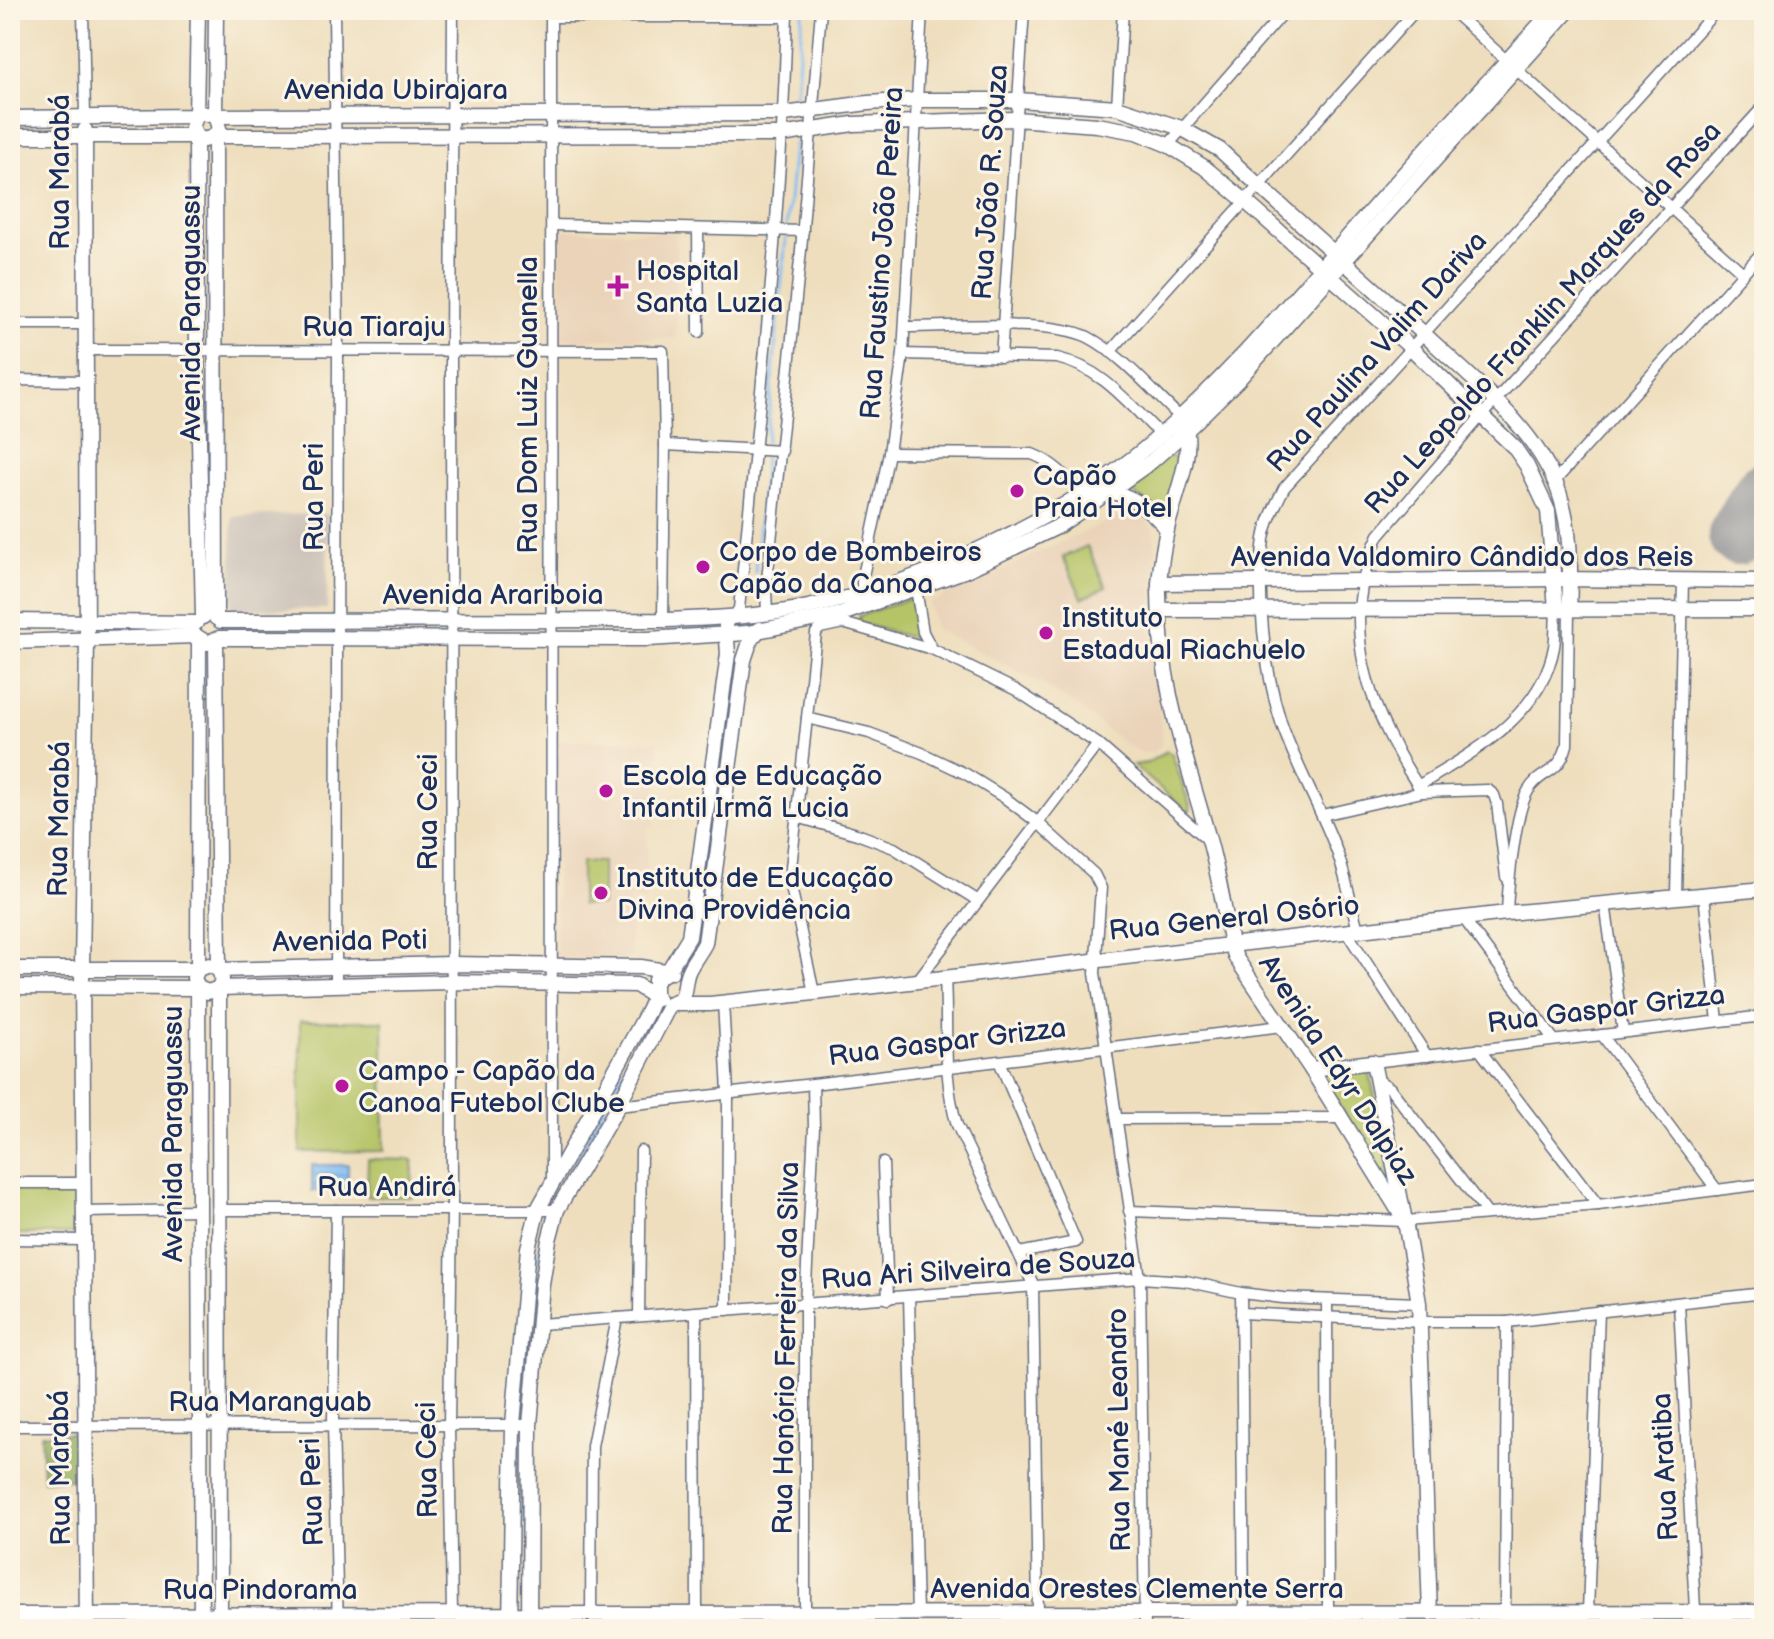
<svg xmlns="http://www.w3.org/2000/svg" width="1774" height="1639" font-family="'Balsamiq Sans',sans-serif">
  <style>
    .built { fill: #ead3b9 }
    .industrial { fill: #ccc2b9 }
    .forest { fill: url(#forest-firs); stroke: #566c5d; stroke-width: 2 }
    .park { fill: #b6c467; stroke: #687a62; stroke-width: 2 }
    .water { fill: url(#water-rules); stroke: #4e76a9; stroke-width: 2 }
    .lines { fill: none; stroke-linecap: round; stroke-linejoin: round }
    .stream { stroke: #81bdf4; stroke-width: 3 }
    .runway { stroke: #84868e; stroke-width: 60 }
    .street-casing { stroke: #656c7f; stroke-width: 13 }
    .secondary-casing { stroke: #656c7f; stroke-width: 17 }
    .street { stroke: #fff; stroke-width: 10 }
    .secondary { stroke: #fff; stroke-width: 14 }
    .poi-dot { fill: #b5179e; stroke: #fcf5e5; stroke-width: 3 }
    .labels { text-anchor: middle; stroke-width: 6; stroke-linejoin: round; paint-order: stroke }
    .street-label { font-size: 28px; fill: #1b2f5e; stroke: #fcf5e5 }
    .poi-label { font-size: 28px; fill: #1b2f5e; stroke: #fcf5e5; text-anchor: start }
  </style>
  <defs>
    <pattern id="forest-firs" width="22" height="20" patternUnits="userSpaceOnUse" patternTransform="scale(2)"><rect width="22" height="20" fill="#90aa5c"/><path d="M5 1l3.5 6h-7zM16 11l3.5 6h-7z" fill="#758b4f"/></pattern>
    <pattern id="water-rules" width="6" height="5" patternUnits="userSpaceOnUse" patternTransform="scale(2)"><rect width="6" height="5" fill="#81bdf4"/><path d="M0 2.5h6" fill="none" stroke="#699ac9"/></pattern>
  </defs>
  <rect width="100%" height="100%" fill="#fcf5e5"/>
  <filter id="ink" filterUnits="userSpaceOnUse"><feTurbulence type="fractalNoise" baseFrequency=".0125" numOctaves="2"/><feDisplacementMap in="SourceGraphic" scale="16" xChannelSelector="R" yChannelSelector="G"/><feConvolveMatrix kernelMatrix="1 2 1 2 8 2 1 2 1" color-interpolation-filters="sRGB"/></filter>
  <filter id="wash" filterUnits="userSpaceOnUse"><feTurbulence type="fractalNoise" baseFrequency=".006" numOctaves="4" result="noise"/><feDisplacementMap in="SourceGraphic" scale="32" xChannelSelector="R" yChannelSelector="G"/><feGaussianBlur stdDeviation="1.8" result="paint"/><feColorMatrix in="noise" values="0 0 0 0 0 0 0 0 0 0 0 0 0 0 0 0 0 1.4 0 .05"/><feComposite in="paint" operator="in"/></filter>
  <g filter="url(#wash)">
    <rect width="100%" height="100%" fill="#eedebd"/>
    <!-- built -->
    <g class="built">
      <path d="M559,230L676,233V338L562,340Z"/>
      <path d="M1128,512L1144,517L1153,529L1156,550L1150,636L1162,734L1161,745L1154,753H1142L1125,744L1081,709L1032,678L935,629L929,603Z"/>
      <path d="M556,741H659L654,828H648L646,901L631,900L630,959L556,960Z"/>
    </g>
    <!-- industrial -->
    <path class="industrial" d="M328,514L327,609H232V516Z"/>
    <!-- forest -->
    <path class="forest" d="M81,1433V1479L43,1480L41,1434Z"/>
    <!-- park -->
    <g class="park">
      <path d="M1167,455L1177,459L1179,463L1166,511L1160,512L1130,491V485Z"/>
      <path d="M1087,546L1106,587L1082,598L1063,557Z"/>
      <path d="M911,598L917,634L913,638L862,624L859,620V616Z"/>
      <path d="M1167,751L1172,754L1191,809L1188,812L1133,765L1147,763Z"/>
      <rect x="581" y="862" width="21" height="43"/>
      <path d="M300,1021H383L384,1151L300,1152Z"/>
      <path d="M1369,1069L1395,1194L1319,1073Z"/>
      <path d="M368,1159L413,1160L412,1197H367Z"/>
      <rect x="10" y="1188" width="67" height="46"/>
      <rect x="410" y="1619" width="86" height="10"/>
    </g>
    <!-- water -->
    <rect class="water" x="312" y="1165" width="36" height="26"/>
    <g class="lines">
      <!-- stream -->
      <g class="stream">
        <path d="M795,104L803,10"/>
        <path d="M787,224L794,144"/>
        <path d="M766,442L786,238"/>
        <path d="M755,572L765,457"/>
        <path d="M682,966L697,936L728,709"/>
        <path d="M557,1196L647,1026"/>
        <path d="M538,1262L547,1215"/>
        <path d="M523,1417L529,1325L535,1285"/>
        <path d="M522,1430V1542"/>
      </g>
      <!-- runway -->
      <path class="runway" d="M1738,535L1764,492"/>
    </g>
  </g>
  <g filter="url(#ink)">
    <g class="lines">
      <!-- street casing -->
      <g class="street-casing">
        <g id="street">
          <path d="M83,10L85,117"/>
          <path d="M334,10L338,350L336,984"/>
          <path d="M551,10L552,1183"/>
          <path d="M1451,10L1507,61"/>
          <path d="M551,17H787"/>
          <path d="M1516,69L1743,273"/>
          <path d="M1117,107L1123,10"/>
          <path d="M1168,145L1286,10"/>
          <path d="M552,225L803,231"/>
          <path d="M698,229L699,332"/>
          <path d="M10,324H86"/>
          <path d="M905,327C948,327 1052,319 1088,337C1121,354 1153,392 1180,417"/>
          <path d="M86,350L663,351L665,445L663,620"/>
          <path d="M1110,352L1416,10"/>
          <path d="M903,354L1057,358C1102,368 1129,404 1161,435"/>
          <path d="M1001,357L1024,10"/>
          <path d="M10,380L86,381"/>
          <path d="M665,445L782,451"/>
          <path d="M889,453L1032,454C1053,462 1067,477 1081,494"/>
          <path d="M1555,481L1764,250"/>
          <path d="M916,588L923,632L932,649"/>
          <path d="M862,593V581L889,453L903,354L922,10"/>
          <path d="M767,613L766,590L801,250L821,10"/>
          <path d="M842,614L843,623L932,649L1016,690L1098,744L1207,839"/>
          <path d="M734,616L739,609C759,410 782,210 787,10"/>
          <path d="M807,718L869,733L922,753L966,774L1005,798L1037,822L1094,874L1101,888L1095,973L1140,1278L1145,1629"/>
          <path d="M1418,786C1473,752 1541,717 1554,647C1556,635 1555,621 1556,609"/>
          <path d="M1422,792C1370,714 1335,624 1379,535L1482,415L1764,106"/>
          <path d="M1322,815L1422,792L1488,790L1494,795L1497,804L1506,877"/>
          <path d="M797,817L857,834L894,848L977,900"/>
          <path d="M1704,895L1718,1021"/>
          <path d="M1676,896L1683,581"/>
          <path d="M1605,903L1623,1032"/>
          <path d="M1507,913C1508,885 1515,813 1528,791C1541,769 1559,776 1567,745L1569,610"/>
          <path d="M1464,919L1554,1040"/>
          <path d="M1358,930C1351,904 1346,877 1337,852C1321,808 1296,767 1281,722C1264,669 1256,595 1264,539C1267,521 1276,504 1284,488L1717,10"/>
          <path d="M1346,931L1427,1056"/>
          <path d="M945,978C948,1027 942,1077 957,1125L1033,1284L1038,1613"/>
          <path d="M917,981L1098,744"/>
          <path d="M814,993L792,891L791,868L816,633L820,628L843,623"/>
          <path d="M723,1002L728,1092L727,1310"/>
          <path d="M1602,1035L1717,1190"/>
          <path d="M1479,1049L1598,1205"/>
          <path d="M999,1061L1076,1242L1019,1253"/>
          <path d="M1373,1062L1764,1016"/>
          <path d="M1376,1079L1390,1088L1486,1212"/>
          <path d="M618,1106L813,1084L1282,1026"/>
          <path d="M1118,1119L1342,1118"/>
          <path d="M883,1163L888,1299"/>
          <path d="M10,1183H83"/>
          <path d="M217,1210H557"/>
          <path d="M336,1210L333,1423L338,1629"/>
          <path d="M1129,1211L1405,1221L1598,1205L1764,1184"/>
          <path d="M83,1212L198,1210"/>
          <path d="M10,1239L83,1240"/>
          <path d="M1241,1293L1244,1614"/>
          <path d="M909,1296L917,1615"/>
          <path d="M1327,1300L1328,1614"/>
          <path d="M1679,1303L1696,1629"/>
          <path d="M696,1313L697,1614"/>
          <path d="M1241,1313L1421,1322H1507L1764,1293"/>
          <path d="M639,1316L641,1151"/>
          <path d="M540,1324L1140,1278L1186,1281L1241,1293L1283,1298L1419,1303"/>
          <path d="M10,1426L530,1425"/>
          <path d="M1588,1612L1599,1311"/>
          <path d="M1505,1613L1507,1322"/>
          <path d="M452,1614L449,1426L452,1209L451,350L453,10"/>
          <path d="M805,1614V1305L814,1127L813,1084"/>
          <path d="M591,1615L592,1446L617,1318"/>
        </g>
      </g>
      <!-- secondary casing -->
      <g class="secondary-casing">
        <g id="secondary">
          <path d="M198,10L196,116L192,128L196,136L197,350L203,617"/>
          <path d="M216,10L215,116L219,128L215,136L216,618"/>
          <path d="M10,118L196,116L202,113L215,116L784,114L868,103L917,100H1018L1117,107L1181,128L1220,150C1292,217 1366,280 1437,346C1481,387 1532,427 1556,484C1572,524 1571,567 1569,610"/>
          <path d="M85,130L87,640L82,970L87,1629"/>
          <path d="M10,136H196L204,140L215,136L781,135L853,124L1015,119L1097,125L1136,132L1168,145L1204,167L1245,201L1410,347L1514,447L1527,466L1548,511L1556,609"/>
          <path d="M1184,425C1196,447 1174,500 1168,525C1164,544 1160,566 1159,586C1158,679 1183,748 1208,836C1218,871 1224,908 1231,944L1236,958L1311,1069L1405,1221"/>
          <path d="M1110,491C1135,498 1151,509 1167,529"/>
          <path d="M1159,583L1554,579L1764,581"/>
          <path d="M1160,610L1764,609"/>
          <path d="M10,621L196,623"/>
          <path d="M220,621L663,620C711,618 761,617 808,607C925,584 1074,513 1163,433C1225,379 1280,314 1334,253C1405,170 1480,91 1553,10"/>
          <path d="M196,636L207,643L219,638L648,639L747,633L842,614L964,571L1030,540L1057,527L1110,491L1152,461L1187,430L1237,381L1569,10"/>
          <path d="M199,640L198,969L194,978L198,988L201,1629"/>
          <path d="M216,641L219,970L222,979L219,988L220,1629"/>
          <path d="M10,642L196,636"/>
          <path d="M10,969H198L209,965L219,970L450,964L641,967L671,972"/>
          <path d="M10,987L198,988L208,992L219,988L450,982L636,985L658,999"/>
          <path d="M673,1004H710L814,993L1507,913L1764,889"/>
          <path d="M1311,1069L1373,1062L1405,1221L1419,1303L1430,1613"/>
          <path d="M10,1615L1764,1612"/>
          <path d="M510,1629L513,1425L528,1248L538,1209L648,1011L655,995V980L668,971L689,937L728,654L726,626"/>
          <path d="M529,1629L530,1425L542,1284L549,1240L557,1210L618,1106L670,1004C689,1000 682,987 688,972C692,962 700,953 705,943L744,660L751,639L760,629"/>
        </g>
      </g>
      <!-- street -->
      <use href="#street" class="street"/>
      <!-- secondary -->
      <use href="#secondary" class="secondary"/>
    </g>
  </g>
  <!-- markers -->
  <g class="poi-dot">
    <path d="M614 274h8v8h8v8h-8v8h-8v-8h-8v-8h8z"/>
    <circle cx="1017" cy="491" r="8"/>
    <circle cx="703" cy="567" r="8"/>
    <circle cx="1046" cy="633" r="8"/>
    <circle cx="606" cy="791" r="8"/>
    <circle cx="601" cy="893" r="8"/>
    <circle cx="342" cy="1086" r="8"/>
  </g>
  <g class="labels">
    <!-- street labels -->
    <g class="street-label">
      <text x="396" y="99">Avenida Ubirajara</text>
      <text transform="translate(59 172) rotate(-90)" y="10">Rua Marabá</text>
      <text transform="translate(989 182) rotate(-86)" y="10">Rua João R. Souza</text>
      <text transform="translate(881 253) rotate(-86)" y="10">Rua Faustino João Pereira</text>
      <text transform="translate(190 313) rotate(-90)" y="10">Avenida Paraguassu</text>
      <text transform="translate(1542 317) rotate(-48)" y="10">Rua Leopoldo Franklin Marques da Rosa</text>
      <text x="374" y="336">Rua Tiaraju</text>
      <text transform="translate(1376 351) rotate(-48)" y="10">Rua Paulina Valim Dariva</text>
      <text transform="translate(527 405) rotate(-90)" y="10">Rua Dom Luiz Guanella</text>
      <text transform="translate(313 497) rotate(-90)" y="10">Rua Peri</text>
      <text x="1462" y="566">Avenida Valdomiro Cândido dos Reis</text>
      <text x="493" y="604">Avenida Arariboia</text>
      <text transform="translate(427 812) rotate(-90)" y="10">Rua Ceci</text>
      <text transform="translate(58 819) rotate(-89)" y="10">Rua Marabá</text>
      <text transform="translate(1234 917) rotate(-6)" y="10">Rua General Osório</text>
      <text transform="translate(350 940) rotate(-1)" y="10">Avenida Poti</text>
      <text transform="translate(1606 1008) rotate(-7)" y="10">Rua Gaspar Grizza</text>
      <text transform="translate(947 1041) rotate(-7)" y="10">Rua Gaspar Grizza</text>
      <text transform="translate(1339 1069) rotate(57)" y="10">Avenida Edyr Dalpiaz</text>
      <text transform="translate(172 1134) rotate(-90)" y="10">Avenida Paraguassu</text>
      <text x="387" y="1196">Rua Andirá</text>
      <text transform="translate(978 1268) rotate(-4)" y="10">Rua Ari Silveira de Souza</text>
      <text transform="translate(785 1348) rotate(-89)" y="10">Rua Honório Ferreira da Silva</text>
      <text x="270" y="1411">Rua Maranguab</text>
      <text transform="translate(1118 1430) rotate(-91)" y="10">Rua Mané Leandro</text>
      <text transform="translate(426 1460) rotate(-91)" y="10">Rua Ceci</text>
      <text transform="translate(1664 1467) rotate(-93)" y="10">Rua Aratiba</text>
      <text transform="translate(59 1468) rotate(-91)" y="10">Rua Marabá</text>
      <text transform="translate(311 1492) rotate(-92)" y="10">Rua Peri</text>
      <text x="1137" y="1598">Avenida Orestes Clemente Serra</text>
      <text x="260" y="1599">Rua Pindorama</text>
    </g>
    <!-- poi labels -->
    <g class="poi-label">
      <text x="636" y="280">Hospital<tspan x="636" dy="32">Santa Luzia</tspan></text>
      <text x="1033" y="485">Capão<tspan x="1033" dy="32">Praia Hotel</tspan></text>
      <text x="719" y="561">Corpo de Bombeiros<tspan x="719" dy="32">Capão da Canoa</tspan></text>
      <text x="1062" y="627">Instituto<tspan x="1062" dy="32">Estadual Riachuelo</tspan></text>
      <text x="622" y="785">Escola de Educação<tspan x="622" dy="32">Infantil Irmã Lucia</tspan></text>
      <text x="617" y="887">Instituto de Educação<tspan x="617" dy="32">Divina Providência</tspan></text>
      <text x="358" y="1080">Campo - Capão da<tspan x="358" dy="32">Canoa Futebol Clube</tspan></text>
    </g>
  </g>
  <!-- margin -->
  <rect width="1774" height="1639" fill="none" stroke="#fcf5e5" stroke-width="40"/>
</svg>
